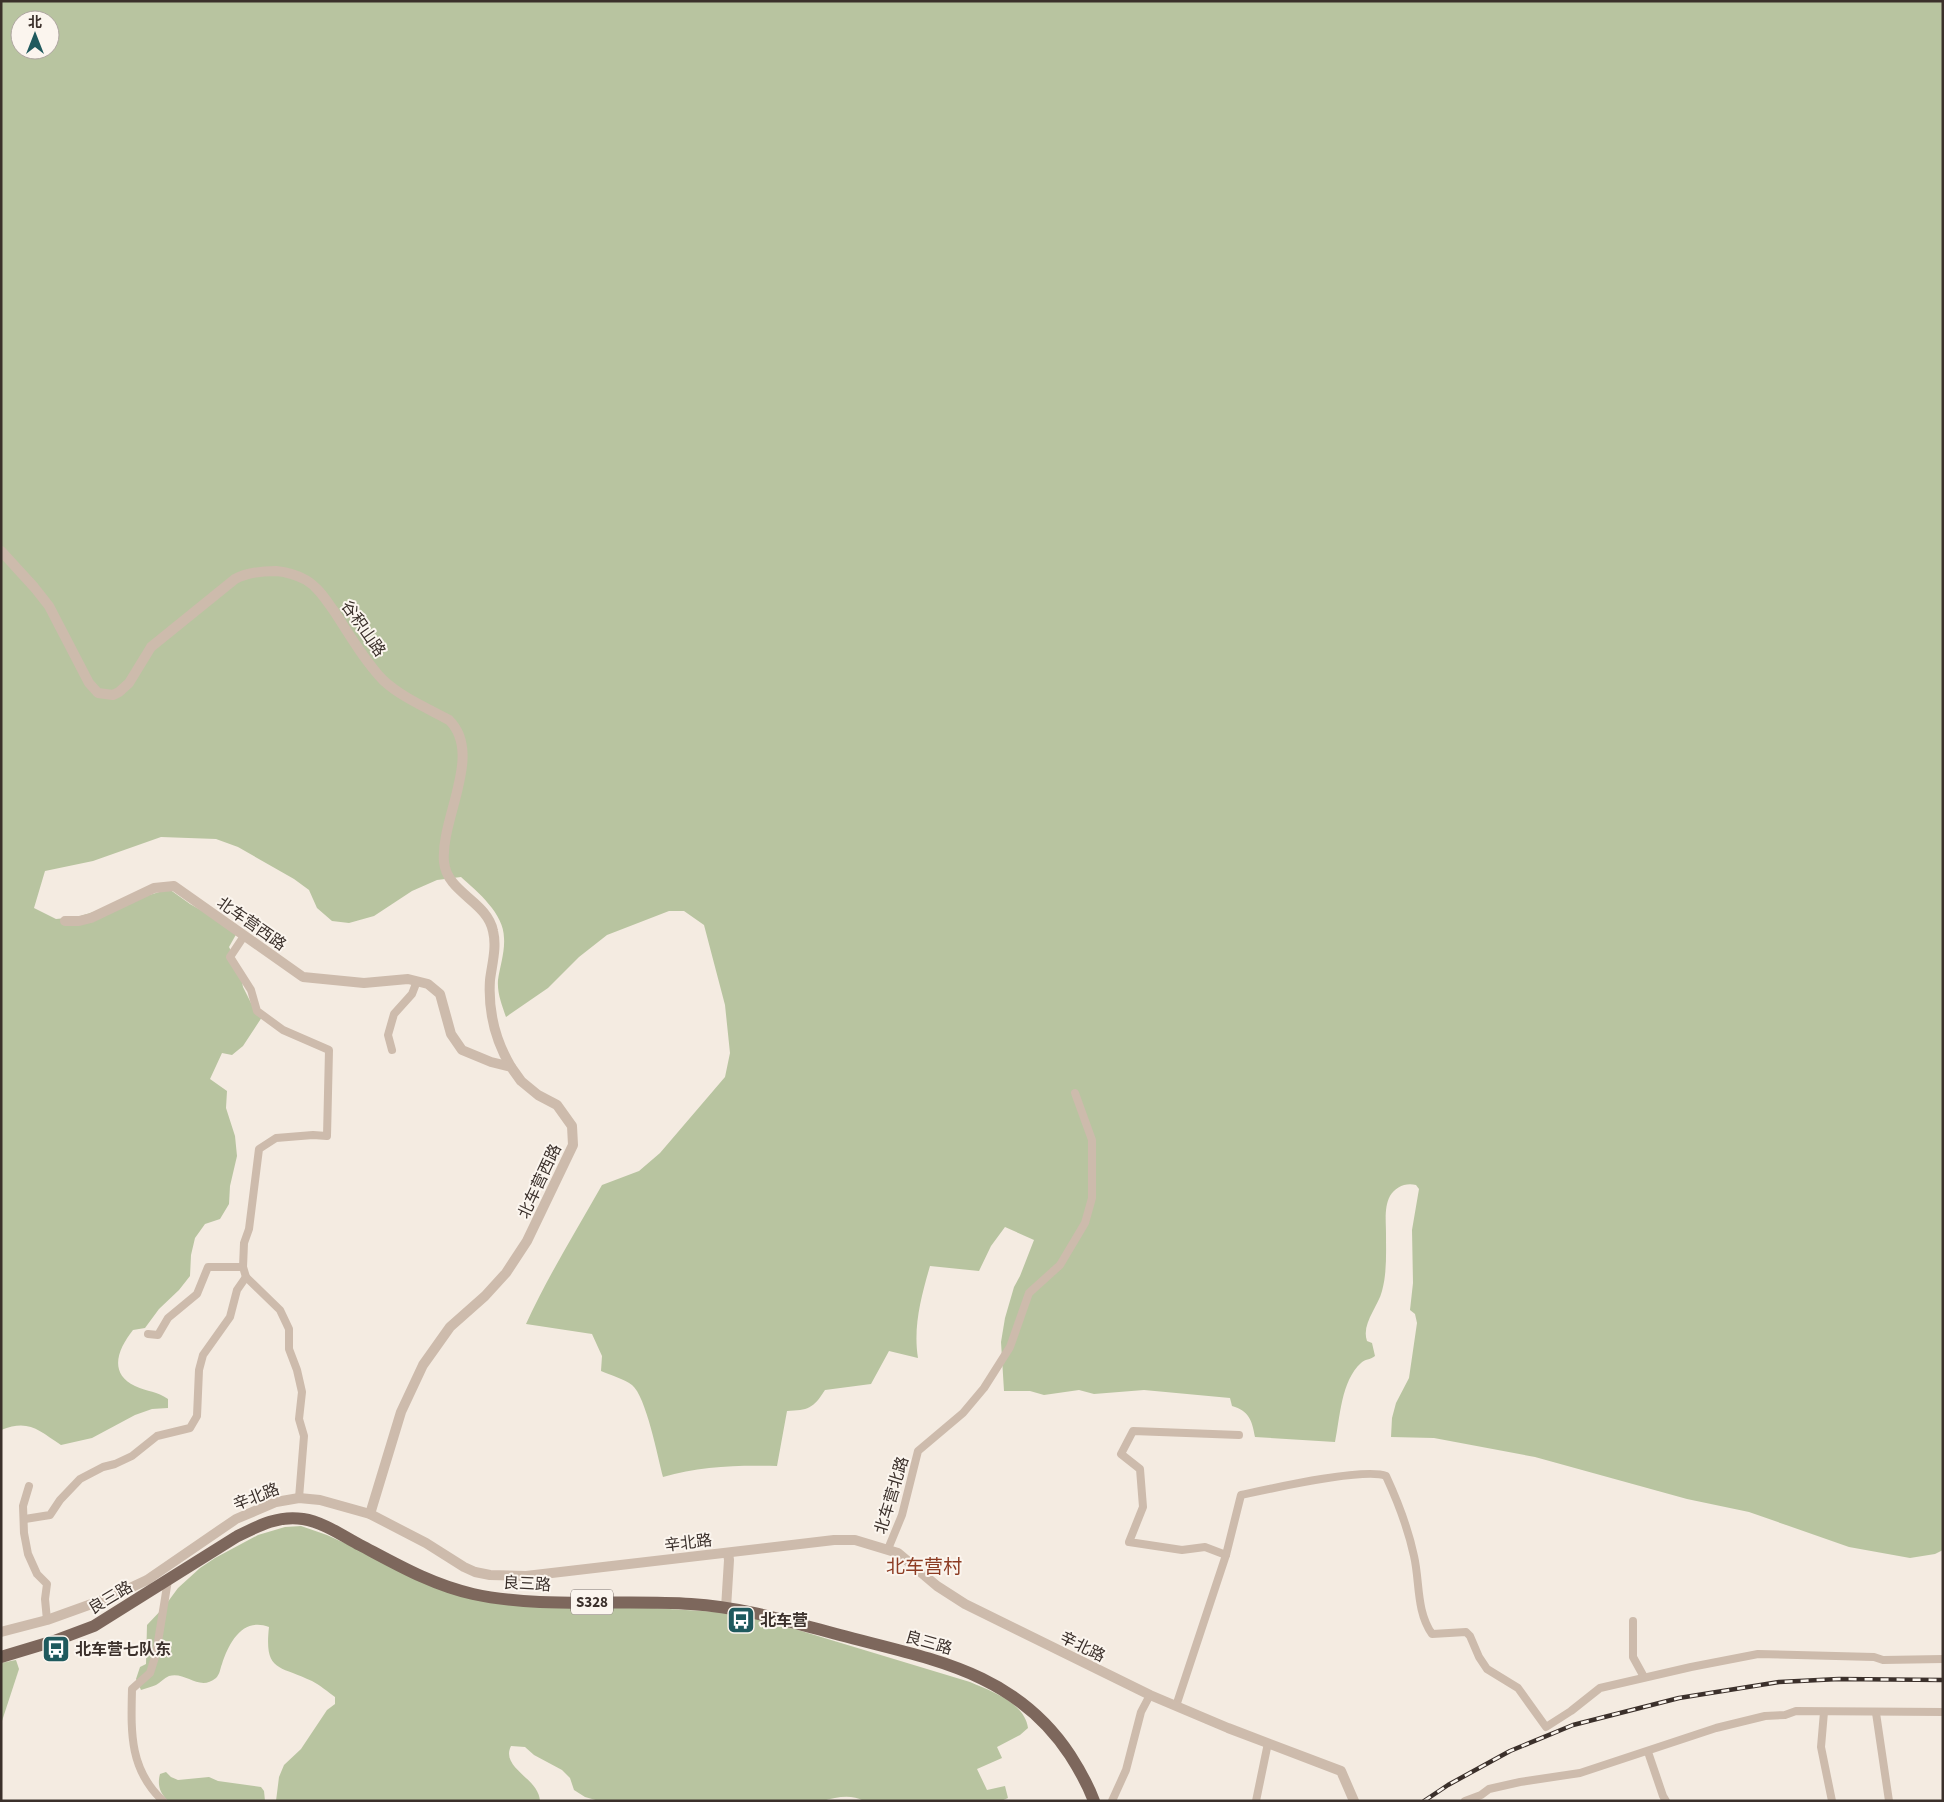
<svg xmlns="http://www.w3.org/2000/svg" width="1944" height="1802" font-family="'Source Sans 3','Noto Sans SC',sans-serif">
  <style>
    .green { fill: #b8c4a0; fill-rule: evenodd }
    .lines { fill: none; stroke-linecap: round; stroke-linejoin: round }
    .minor { stroke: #cdbbac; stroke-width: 8 }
    .tertiary { stroke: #cdbbac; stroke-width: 10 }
    .primary { stroke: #7d675c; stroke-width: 12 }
    .rail-casing { stroke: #3b302b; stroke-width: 4.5 }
    .rail { stroke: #fbf5ee; stroke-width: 2.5; stroke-dasharray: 8; stroke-linecap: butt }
    .labels { text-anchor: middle; stroke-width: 4; stroke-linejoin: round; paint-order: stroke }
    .shield { fill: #fbf5ee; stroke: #756b66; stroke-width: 1 }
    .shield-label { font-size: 15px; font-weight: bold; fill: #3b302b }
    .street-label { font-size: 16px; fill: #3b302b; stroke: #fbf5ee }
    .poi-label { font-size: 16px; font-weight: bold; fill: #3b302b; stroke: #fbf5ee; text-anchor: start }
    .quarter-label { font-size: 19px; fill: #8c3b22; stroke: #fbf5ee }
  </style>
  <rect width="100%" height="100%" fill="#f4ebe1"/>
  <!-- green -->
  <g class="green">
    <path d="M1,1H1943V1550L1935,1554L1910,1558L1849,1547L1749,1512L1687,1499L1535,1457L1434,1438L1391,1437L1392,1418L1396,1403L1409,1378L1417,1323L1415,1314L1410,1310L1413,1283L1412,1230L1419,1189L1416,1185C1406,1182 1395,1187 1390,1196C1384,1207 1386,1222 1386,1234C1386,1253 1387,1273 1382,1291C1378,1307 1361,1324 1367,1341L1372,1343L1375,1356C1370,1360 1365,1359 1361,1363C1341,1381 1340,1418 1335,1442L1255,1437C1252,1420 1249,1411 1232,1406L1230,1398L1144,1390L1094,1394L1079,1390L1044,1395L1030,1391H1004L1001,1342L1005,1318L1014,1287L1020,1276L1034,1240L1005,1227L991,1246L979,1271L930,1266C921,1297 913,1327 918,1358L889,1351L871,1384L825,1390C813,1409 808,1410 787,1411L777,1466C739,1465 700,1466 663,1477C658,1458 646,1396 632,1385C624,1379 610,1375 601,1371L602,1356L592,1334L526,1324C548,1276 576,1231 602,1185L639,1171L660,1153L725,1077L730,1053L725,1005L704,925L684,911H669L607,935L579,957L548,988L506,1017C502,1005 497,993 498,980C500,966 505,952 504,938C504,914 478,892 461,877L437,880L412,891L374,916L349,923L332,921L317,908L309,890L294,879L238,847L216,839L161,837L93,861L45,871L34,908L56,919L77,917L169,889L190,904L238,931L229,947L239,966L243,987L251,1003L264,1014L243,1046L232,1055L222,1053L210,1079L227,1091L226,1108L235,1136L237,1156L230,1186L229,1204L220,1219L205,1224L195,1238L191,1255L190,1276L179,1290L159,1309L145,1328L133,1330C118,1349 108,1373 135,1386C148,1392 157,1391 168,1399V1408L152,1409L135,1415L92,1438L61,1445C38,1430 29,1419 1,1430ZM20,20H50V50H20Z"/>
    <path d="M301,1526L327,1535L460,1596L734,1613L798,1630L970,1682C991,1691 1025,1703 1028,1728L1020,1735L997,1747L1002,1758L977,1769L987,1790L1005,1786L1008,1798L1001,1801H864C851,1794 837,1797 823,1801H599L585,1797L574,1790L570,1778L562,1770L534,1755L525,1747L511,1746C500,1768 539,1778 540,1801H276L279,1777L284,1765L301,1749L327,1710L335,1704V1697C328,1692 320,1685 312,1681C279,1665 264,1672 269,1627C243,1617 229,1642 222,1664C220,1669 220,1674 216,1678C199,1692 186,1671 169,1676C164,1678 160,1683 156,1685C152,1687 146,1688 141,1690L136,1679L140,1667L146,1664L147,1625L164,1607L178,1588L200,1568L215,1558L258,1535L285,1527Z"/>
    <path d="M16,1660L19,1669L1,1724V1663Z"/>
    <path d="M166,1772L171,1777L178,1780L209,1777L218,1781L261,1787L264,1791L265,1801H168C160,1793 157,1785 160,1774Z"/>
  </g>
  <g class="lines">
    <!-- minor -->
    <g class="minor">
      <path d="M392,1050L388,1035L394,1014L412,994L417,981"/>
      <path d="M243,1267L244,1243L249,1229L259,1149L276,1138L313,1135L327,1136L329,1050L283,1030L257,1011L251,990L230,957L244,936"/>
      <path d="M148,1334L158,1335L168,1318L197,1294L208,1267H243L246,1277L280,1310L289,1329V1349L297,1370L302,1392L299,1419L304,1436L299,1498"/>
      <path d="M29,1486L23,1506L24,1533L28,1554L37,1574L47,1584L45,1599L47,1620"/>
      <path d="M25,1519L50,1515L60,1500L80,1479L103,1467L115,1464L132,1456L157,1436L190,1428L197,1416L199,1370L203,1355L230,1317L237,1290L246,1277"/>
      <path d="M888,1549L902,1515L918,1451L963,1413L984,1388L1010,1347L1029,1293L1060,1265L1085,1223L1092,1198V1140L1075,1093"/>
      <path d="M1226,1555L1205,1547L1182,1550L1129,1542L1143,1507L1140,1469L1121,1454L1133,1431L1239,1435"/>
      <path d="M1633,1621V1657L1644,1677"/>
      <path d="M1176,1706L1226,1555L1241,1495C1269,1489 1365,1467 1386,1476C1398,1502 1408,1528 1414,1556C1420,1582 1416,1611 1432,1634L1466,1632L1470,1636L1479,1657L1487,1669L1518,1688L1546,1727L1571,1711L1600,1688L1691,1667L1758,1654L1874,1657L1883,1660L1943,1659"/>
      <path d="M1824,1712L1821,1747L1832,1801"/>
      <path d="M1876,1713L1889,1801"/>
      <path d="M1648,1752L1663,1796L1666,1801"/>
      <path d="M163,1801C129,1769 131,1732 132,1689L150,1673L156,1654L168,1580"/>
      <path d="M1112,1801L1126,1770L1141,1712L1150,1695"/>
      <path d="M1256,1801L1268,1743"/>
      <path d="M1465,1801L1481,1795L1489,1789L1520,1782L1580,1773L1716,1728L1765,1716L1785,1715L1796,1711L1943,1712"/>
    </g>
    <!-- tertiary -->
    <g class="tertiary">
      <path d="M1,551L34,587L49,606L89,683L98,693L113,695L119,692L129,683L151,647L235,579C248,572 262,571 276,571C286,572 297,575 306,580C318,587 326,600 334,611C349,634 364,660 383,680C401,697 427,708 449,720C484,754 440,819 444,862C447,893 487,901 493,931C497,947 492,964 490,980C488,1011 495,1040 511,1067"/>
      <path d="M65,921H79L91,918L154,888L174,886L303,977L364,983L408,979L428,984L440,994L451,1034L462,1050L491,1062L511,1067L521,1081L538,1095L557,1105L572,1126L573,1145L527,1241L506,1273L485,1296L450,1327L423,1365L401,1412L370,1514"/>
      <path d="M726,1608L729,1560L728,1553"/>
      <path d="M1,1632L47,1620L111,1597L147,1580L236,1519L276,1502L299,1498L320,1500L370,1514L426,1543L464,1567L475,1572L490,1575L526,1576L834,1540H855L898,1553L937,1586L965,1604L1150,1695L1228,1728L1341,1771L1354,1801"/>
    </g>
    <!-- primary -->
    <path class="primary" d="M1,1657L54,1641L94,1626L236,1537C258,1526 278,1515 303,1519C323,1522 343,1536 360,1545C396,1564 432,1585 473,1594C542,1609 620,1599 691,1604C742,1607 791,1622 840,1635C930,1659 1015,1671 1070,1755C1079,1769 1088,1785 1094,1801"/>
    <!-- rail casing -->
    <g class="rail-casing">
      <path id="rail" d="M1424,1801L1448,1785L1510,1751L1573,1725L1679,1698L1779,1682L1839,1679L1943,1680"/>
    </g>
    <!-- rail -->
    <use href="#rail" class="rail"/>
  </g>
  <!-- icons -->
  <defs>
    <g id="bus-square" transform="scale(1.4375)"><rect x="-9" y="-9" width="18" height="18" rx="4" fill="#1f5a5e" stroke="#fbf5ee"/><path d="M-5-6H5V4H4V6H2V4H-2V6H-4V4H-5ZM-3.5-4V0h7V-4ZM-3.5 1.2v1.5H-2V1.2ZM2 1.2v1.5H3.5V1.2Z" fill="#fff"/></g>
  </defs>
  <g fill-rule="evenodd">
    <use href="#bus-square" x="741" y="1620"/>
    <use href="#bus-square" x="56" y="1649"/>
  </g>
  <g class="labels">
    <!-- shield labels -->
    <rect class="shield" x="571" y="1589.5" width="42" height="25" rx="4"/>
    <g class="shield-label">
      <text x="592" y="1607">S328</text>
    </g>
    <!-- street labels -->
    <g class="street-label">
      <text transform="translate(364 628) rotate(55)" y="6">谷积山路</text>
      <text transform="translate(252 923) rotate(35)" y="6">北车营西路</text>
      <text transform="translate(539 1181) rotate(-65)" y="6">北车营西路</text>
      <text transform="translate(891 1495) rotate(-73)" y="6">北车营北路</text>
      <text transform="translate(256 1496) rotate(-21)" y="6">辛北路</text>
      <text transform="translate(688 1542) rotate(-7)" y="6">辛北路</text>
      <text transform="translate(527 1583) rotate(3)" y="6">良三路</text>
      <text transform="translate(110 1597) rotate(-31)" y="6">良三路</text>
      <text transform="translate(929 1642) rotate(16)" y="6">良三路</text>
      <text transform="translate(1083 1646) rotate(26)" y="6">辛北路</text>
    </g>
    <!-- poi labels -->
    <g class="poi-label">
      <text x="760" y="1626">北车营</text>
      <text x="75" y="1655">北车营七队东</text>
    </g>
    <!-- quarter labels -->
    <g class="quarter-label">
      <text x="924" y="1573">北车营村</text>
    </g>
  </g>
  <!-- border -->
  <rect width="1944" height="1802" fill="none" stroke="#3b302b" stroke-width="5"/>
  <!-- north arrow -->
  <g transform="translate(35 35)"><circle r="24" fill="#fbf5ee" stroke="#aea6a0"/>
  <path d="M0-4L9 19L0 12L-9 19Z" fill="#1f5a5e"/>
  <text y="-8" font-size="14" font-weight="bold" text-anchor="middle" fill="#3b302b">北</text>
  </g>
</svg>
